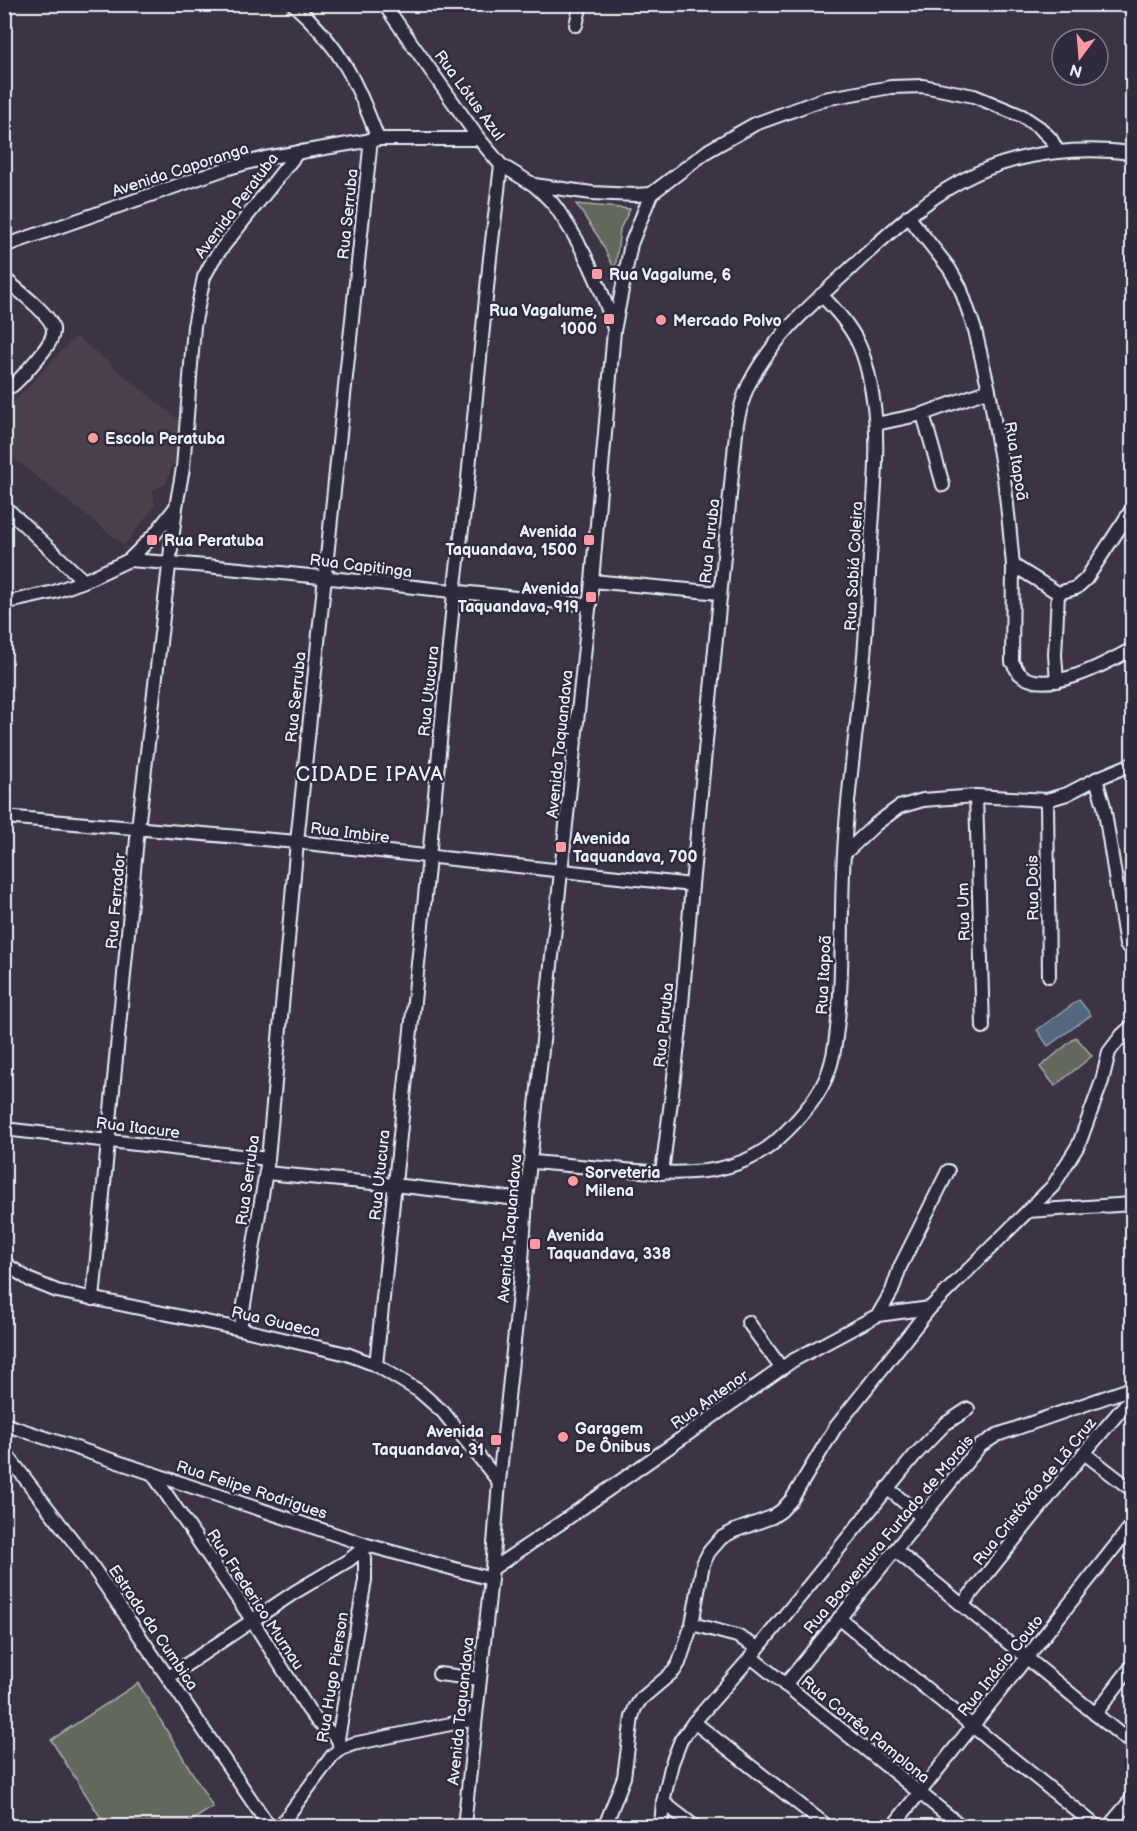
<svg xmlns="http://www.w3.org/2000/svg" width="1137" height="1831" font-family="'Balsamiq Sans',sans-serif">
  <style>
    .built { fill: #4b3f4c }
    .green { fill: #62695c; stroke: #a5adaa; stroke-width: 1.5 }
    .water { fill: #52677e; stroke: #8e9eaf; stroke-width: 1.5 }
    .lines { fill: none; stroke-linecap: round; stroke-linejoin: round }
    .minor-casing { stroke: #e8f1f8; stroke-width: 16 }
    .minor { stroke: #2f2a3d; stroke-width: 12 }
    .poi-dot { fill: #ff9aa2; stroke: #2f2a3d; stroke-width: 2 }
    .labels { text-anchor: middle; stroke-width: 5; stroke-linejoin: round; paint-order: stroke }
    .street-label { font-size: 16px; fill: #e8f1f8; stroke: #2f2a3d }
    .poi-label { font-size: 16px; font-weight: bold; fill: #e8f1f8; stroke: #2f2a3d; text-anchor: start }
    .quarter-label { font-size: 20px; letter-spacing: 1.5px; fill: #e8f1f8; stroke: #2f2a3d }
  </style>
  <rect width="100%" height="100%" fill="#3c3444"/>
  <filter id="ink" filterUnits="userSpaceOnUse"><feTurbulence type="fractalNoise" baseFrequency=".0167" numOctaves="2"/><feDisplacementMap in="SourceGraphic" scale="12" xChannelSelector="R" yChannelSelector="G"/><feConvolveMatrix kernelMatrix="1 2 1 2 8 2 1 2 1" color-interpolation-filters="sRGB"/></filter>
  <g filter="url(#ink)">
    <!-- built -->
    <path class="built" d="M76,336L184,424L177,465H172L166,484L153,490L155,506L124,545L5,452L4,412Z"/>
    <!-- green -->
    <g class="green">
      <path d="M576,204L630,209L620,229L615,270L599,238Z"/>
      <path d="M1076,1037L1092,1056L1055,1086L1040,1067Z"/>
      <path d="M138,1683L213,1807L183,1826H106L51,1740Z"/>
    </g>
    <!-- water -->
    <path class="water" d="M1079,1000L1091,1015L1048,1046L1037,1030Z"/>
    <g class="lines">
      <!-- minor casing -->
      <g class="minor-casing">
        <g id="minor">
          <path d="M293,4C340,45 357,82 378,139"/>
          <path d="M384,4L479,139L501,165L534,185L592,193L635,195L651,194"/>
          <path d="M576,25L581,4"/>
          <path d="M534,185C543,193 553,202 559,212C584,248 602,287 614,329"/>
          <path d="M908,216L949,268L960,287L975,330L989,390L1004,478L1009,523L1013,565L1012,662C1015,666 1017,671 1020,674C1046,697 1107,663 1132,649"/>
          <path d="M4,246L225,169L265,158L378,139H479"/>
          <path d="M4,278C16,289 52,315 53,329C54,340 44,350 38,358C29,368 22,378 12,386L4,385"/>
          <path d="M923,414L943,485"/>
          <path d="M876,424L923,414L989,390"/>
          <path d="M4,506L84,581"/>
          <path d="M129,560C283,570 436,591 590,605"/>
          <path d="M1013,565L1058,593L1076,588L1086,579L1132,509"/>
          <path d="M592,581L720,593"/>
          <path d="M4,603L54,592L84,581L129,560L155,534L176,507L183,468L194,326L204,277L213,260L225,244L298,152"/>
          <path d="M1057,681L1055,655L1058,593"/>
          <path d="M1096,779L1104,806L1126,945"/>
          <path d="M976,796L983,1027"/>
          <path d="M1047,800L1049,976"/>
          <path d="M4,817L297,842L692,885"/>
          <path d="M844,854L876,824L899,807L923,800L976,796L1047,800L1067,794L1096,779L1132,764"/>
          <path d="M4,1129L268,1159"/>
          <path d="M531,1162C560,1164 588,1167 616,1169C670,1174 731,1180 775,1142C795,1124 821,1096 829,1070C835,1054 836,1036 838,1020C844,965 840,909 844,854C847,792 857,729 863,667C867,625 868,583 871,542C874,497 880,443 873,399C866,351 856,329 821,295"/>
          <path d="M266,1173L394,1185L526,1200"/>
          <path d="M662,1173L680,1029L692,885L737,423C740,409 743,396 749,384C772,338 814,302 851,268C889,233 928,195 977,173C1024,152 1082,146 1132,153"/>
          <path d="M1028,1211L1132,1204"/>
          <path d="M4,1263L30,1280L57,1291L240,1329L347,1354L376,1365L419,1391L443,1412L499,1482"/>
          <path d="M93,1299L138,828L176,507"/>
          <path d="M878,1315L892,1291L900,1267L948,1171"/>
          <path d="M748,1322L782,1369"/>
          <path d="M240,1329L268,1159L297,842L371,139"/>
          <path d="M376,1365L429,858L454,593L467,488L490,258L501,165"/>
          <path d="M4,1424L367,1545L491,1579"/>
          <path d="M4,1451L90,1563L269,1826"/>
          <path d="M1084,1453L1132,1490"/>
          <path d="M152,1473L252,1620L308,1709L317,1721L338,1739"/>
          <path d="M887,1488L921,1516"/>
          <path d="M895,1550L1132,1744"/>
          <path d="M492,1569L562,1522L792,1361L878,1315L930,1308"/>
          <path d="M962,1605L1084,1453L1132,1397"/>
          <path d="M839,1618L1096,1826"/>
          <path d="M692,1624L737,1636L758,1648"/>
          <path d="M751,1657L961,1826"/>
          <path d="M439,1674L479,1679"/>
          <path d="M168,1677L295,1592L349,1560L365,1547"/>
          <path d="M785,1685L980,1446L997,1435L1132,1388"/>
          <path d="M1095,1714L1132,1666"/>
          <path d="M694,1722L827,1826"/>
          <path d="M340,1749L353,1744L475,1719"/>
          <path d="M663,1802L694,1826"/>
          <path d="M280,1826L332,1756L340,1749L338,1739L365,1580V1559L360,1551"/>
          <path d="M464,1826L492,1569L499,1482L521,1276L526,1200L592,581L614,331L631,244L651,194L709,150L755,124L824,99L891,87L923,86L974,96L1022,116L1040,128L1051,139L1058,152"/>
          <path d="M605,1826L624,1777L632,1717L635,1708L641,1699L674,1671L679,1663L692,1624L703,1564L709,1552L721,1538L734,1531L772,1517L781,1511L792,1499L835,1428L930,1308L1053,1186L1079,1144L1102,1081L1109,1052L1122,1035L1132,1026"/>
          <path d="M661,1826L663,1802L672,1763L681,1740L694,1722L751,1657L914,1456L945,1424L968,1409"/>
          <path d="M893,1826L1132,1525"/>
          <path d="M1109,1826L1132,1799"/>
        </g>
      </g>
      <!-- minor -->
      <use href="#minor" class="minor"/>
    </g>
  </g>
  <!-- markers -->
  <g class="poi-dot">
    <rect x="591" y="268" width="12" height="12" rx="3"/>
    <rect x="603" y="313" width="12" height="12" rx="3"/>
    <circle cx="661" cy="320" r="6"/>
    <circle cx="93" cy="438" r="6"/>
    <rect x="146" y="534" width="12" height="12" rx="3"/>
    <rect x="583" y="534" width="12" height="12" rx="3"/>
    <rect x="585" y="591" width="12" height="12" rx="3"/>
    <rect x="555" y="841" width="12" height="12" rx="3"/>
    <circle cx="573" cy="1181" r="6"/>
    <rect x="529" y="1238" width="12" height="12" rx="3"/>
    <circle cx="563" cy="1437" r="6"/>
    <rect x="490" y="1434" width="12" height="12" rx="3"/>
  </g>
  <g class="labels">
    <!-- street labels -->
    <g class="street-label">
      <text transform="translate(470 95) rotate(54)" y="6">Rua Lótus Azul</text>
      <text transform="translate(180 169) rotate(-18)" y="6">Avenida Caporanga</text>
      <text transform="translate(236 205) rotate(-53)" y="6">Avenida Peratuba</text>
      <text transform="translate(347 214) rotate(-84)" y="6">Rua Serruba</text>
      <text transform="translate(1017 461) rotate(81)" y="6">Rua Itapoã</text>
      <text transform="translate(709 541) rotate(-84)" y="6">Rua Puruba</text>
      <text transform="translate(361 565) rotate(7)" y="6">Rua Capitinga</text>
      <text transform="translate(853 566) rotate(-87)" y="6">Rua Sabiá Coleira</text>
      <text transform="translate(428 691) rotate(-84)" y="6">Rua Utucura</text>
      <text transform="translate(295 697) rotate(-84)" y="6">Rua Serruba</text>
      <text transform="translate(559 744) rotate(-84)" y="6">Avenida Taquandava</text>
      <text transform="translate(350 832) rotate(7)" y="6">Rua Imbire</text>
      <text transform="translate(1032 888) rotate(-91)" y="6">Rua Dois</text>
      <text transform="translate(115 901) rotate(-85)" y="6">Rua Ferrador</text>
      <text transform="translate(963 912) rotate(-92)" y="6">Rua Um</text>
      <text transform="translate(823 975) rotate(-87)" y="6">Rua Itapoã</text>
      <text transform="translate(663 1025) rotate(-84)" y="6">Rua Puruba</text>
      <text transform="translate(138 1127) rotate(7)" y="6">Rua Itacure</text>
      <text transform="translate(379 1175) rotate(-84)" y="6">Rua Utucura</text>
      <text transform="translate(247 1180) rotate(-82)" y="6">Rua Serruba</text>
      <text transform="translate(509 1228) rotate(-85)" y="6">Avenida Taquandava</text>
      <text transform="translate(276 1321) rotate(13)" y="6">Rua Guaeca</text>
      <text transform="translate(709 1399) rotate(-35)" y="6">Rua Antenor</text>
      <text transform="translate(252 1489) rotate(18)" y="6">Rua Felipe Rodrigues</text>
      <text transform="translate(1034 1491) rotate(-51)" y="6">Rua Cristóvão de Lã Cruz</text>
      <text transform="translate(888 1534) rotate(-50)" y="6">Rua Boaventura Furtado de Morais</text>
      <text transform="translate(256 1599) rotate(57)" y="6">Rua Frederico Murnau</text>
      <text transform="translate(154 1627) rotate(56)" y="6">Estrada da Cumbica</text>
      <text transform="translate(1000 1665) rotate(-51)" y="6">Rua Inácio Couto</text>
      <text transform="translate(332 1677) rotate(-81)" y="6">Rua Hugo Pierson</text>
      <text transform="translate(460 1711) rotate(-84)" y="6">Avenida Taquandava</text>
      <text transform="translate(866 1729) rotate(39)" y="6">Rua Corrêa Pamplona</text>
    </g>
    <!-- poi labels -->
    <g class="poi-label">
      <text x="609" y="280">Rua Vagalume, 6</text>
      <text x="597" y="316" text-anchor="end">Rua Vagalume,<tspan x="597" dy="18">1000</tspan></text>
      <text x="673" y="326">Mercado Polvo</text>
      <text x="105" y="444">Escola Peratuba</text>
      <text x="577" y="537" text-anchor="end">Avenida<tspan x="577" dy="18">Taquandava, 1500</tspan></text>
      <text x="164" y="546">Rua Peratuba</text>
      <text x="579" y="594" text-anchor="end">Avenida<tspan x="579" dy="18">Taquandava, 919</tspan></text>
      <text x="573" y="844">Avenida<tspan x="573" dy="18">Taquandava, 700</tspan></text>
      <text x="585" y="1178">Sorveteria<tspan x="585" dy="18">Milena</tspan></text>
      <text x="547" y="1241">Avenida<tspan x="547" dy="18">Taquandava, 338</tspan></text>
      <text x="575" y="1434">Garagem<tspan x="575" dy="18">De Ônibus</tspan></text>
      <text x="484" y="1437" text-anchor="end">Avenida<tspan x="484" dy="18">Taquandava, 31</tspan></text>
    </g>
    <!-- quarter labels -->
    <g class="quarter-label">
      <text x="370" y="781">CIDADE IPAVA</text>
    </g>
  </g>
  <!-- margin -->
  <rect width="1137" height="1831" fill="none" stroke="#2f2a3d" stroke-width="24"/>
  <rect x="12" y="12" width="1113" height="1807" fill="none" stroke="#e8f1f8" stroke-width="2" filter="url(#ink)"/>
  <!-- north arrow -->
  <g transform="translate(1080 57) rotate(196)"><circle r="28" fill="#2f2a3d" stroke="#797a88" stroke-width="1.5"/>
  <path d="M0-4.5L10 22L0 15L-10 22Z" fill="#ff9aa2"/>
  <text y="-9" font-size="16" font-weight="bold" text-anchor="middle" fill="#e8f1f8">N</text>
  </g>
</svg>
